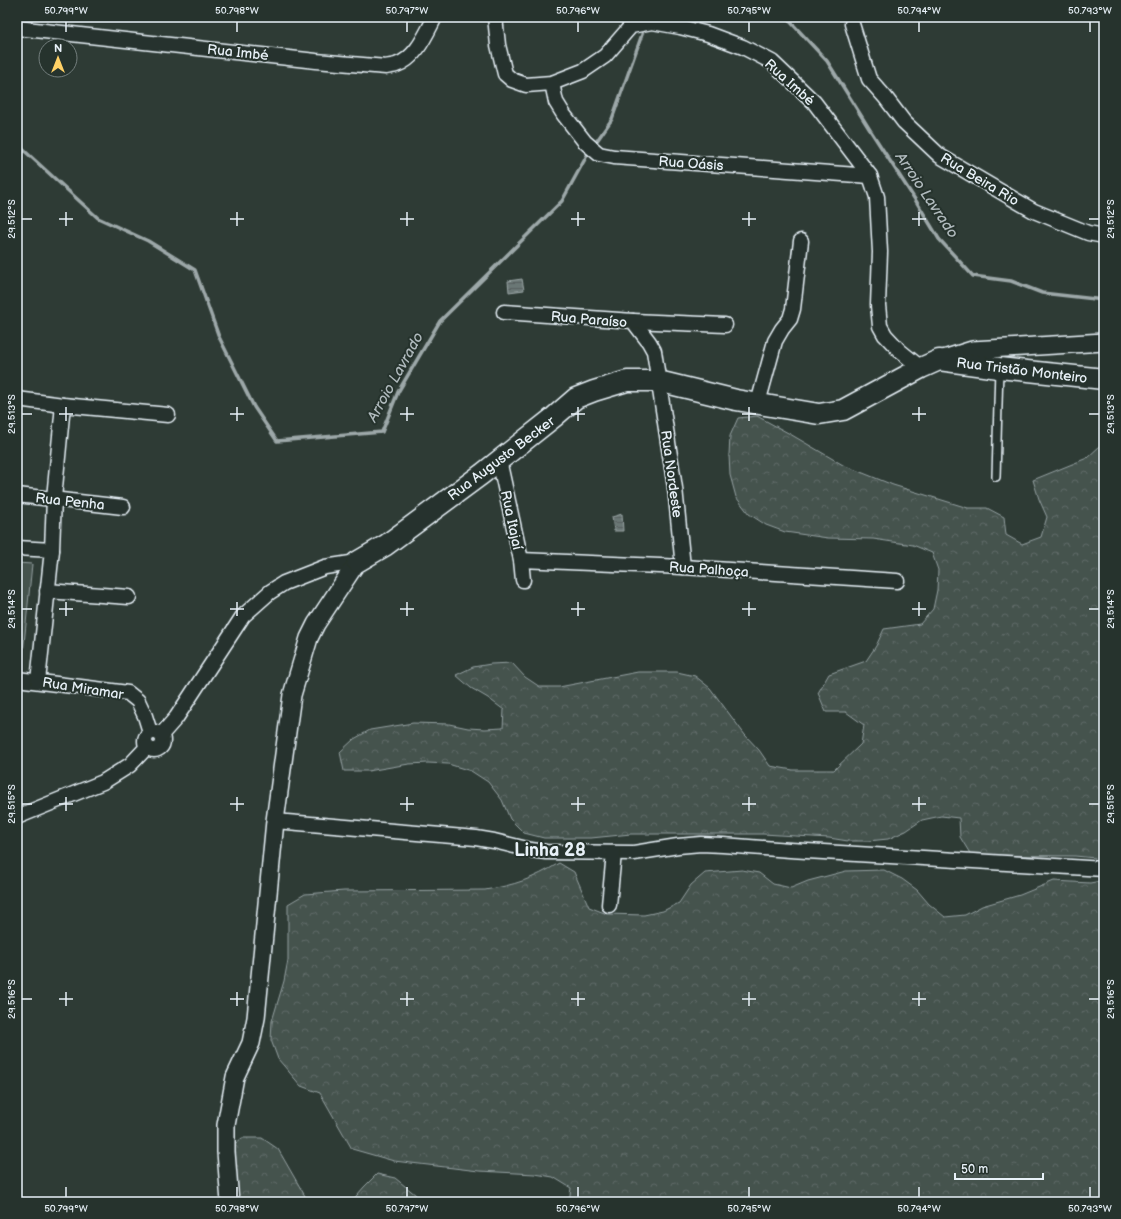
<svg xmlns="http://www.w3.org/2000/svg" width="1121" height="1219" font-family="'Balsamiq Sans',sans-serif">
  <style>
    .grass { fill: #45524e; stroke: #96a2a3 }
    .forest { fill: url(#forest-crowns); stroke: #96a2a3 }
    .water { fill: url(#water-rules); stroke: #9da8a9 }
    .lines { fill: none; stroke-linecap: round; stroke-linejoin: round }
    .stream { stroke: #9da8a9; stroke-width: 3.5 }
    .service-casing { stroke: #e8f1f8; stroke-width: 10 }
    .minor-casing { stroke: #e8f1f8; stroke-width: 17 }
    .tertiary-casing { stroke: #e8f1f8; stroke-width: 20 }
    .secondary-casing { stroke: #e8f1f8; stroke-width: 23 }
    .service { stroke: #26332d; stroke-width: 7 }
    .minor { stroke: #26332d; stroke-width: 14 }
    .tertiary { stroke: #26332d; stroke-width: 17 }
    .secondary { stroke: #26332d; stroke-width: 20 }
    .ticks { fill: none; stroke: #e8f1f8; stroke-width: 1.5 }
    .labels { text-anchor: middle; stroke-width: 4; stroke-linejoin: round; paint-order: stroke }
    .street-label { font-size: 14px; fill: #e8f1f8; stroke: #26332d }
    .water-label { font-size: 15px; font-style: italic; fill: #b0babd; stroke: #26332d }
    .district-label { font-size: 18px; font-weight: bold; fill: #e8f1f8; stroke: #26332d }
    .neatline { fill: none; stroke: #e8f1f8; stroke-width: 1.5 }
    .ticks-label { font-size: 10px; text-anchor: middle; fill: #e8f1f8 }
  </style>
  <defs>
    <pattern id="forest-crowns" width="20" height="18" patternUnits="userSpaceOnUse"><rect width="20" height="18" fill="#45524e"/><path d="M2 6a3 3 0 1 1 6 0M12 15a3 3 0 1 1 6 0" fill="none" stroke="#606b68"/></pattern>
    <pattern id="water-rules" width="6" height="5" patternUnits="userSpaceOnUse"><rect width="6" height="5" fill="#6b7775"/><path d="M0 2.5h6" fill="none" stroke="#586060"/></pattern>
  </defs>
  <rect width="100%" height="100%" fill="#2e3b35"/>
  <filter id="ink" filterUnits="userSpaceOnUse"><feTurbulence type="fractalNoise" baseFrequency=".025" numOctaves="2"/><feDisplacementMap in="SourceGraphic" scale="8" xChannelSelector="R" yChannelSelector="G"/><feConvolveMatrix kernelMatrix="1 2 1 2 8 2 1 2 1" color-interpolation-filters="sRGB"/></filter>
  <g filter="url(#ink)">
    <!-- grass -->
    <path class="grass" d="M17,563L32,564L22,664L17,663Z"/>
    <!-- forest -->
    <g class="forest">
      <path d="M757,416L790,434L843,465L893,485L968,508H987L1004,517L1006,535L1022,544L1041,537L1047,517L1039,499L1033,480L1087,458L1101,445H1104V862L1095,858L1075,856L971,855L960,837L959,818L941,816L922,820L906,831L888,839L868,841H848L829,838L763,834H631L591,838H544L524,833L510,819L502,800L488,782L471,771L448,764L428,763L409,764L368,771H344L340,752L354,739L370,730L413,723L449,724L468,728L485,729L503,728L504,710L488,698L471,688L456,675L473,667L491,664L512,663L525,677L540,687H559L638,672H677L695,676L710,688L745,735L759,750L770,766L793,770H834L861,744L864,725L846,712H826L818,693L829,674L866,661L876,646L884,629L920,624L933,609L937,590L938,570L932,553L913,545L873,539L828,538L785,532L766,525L749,514L736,497L730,475L729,455L730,436L738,418Z"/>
      <path d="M559,863L574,872L589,907L607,914L644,915L663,911L679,903L691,885L705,873L742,870L759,873L773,884L791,888L808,881L846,871L884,870L902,879L917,890L929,904L945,917L965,915L982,906L1020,895L1054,881L1090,883L1101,881L1104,877V1202H569L571,1188L553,1177L535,1174L479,1171L394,1161L352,1149L320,1093L301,1086L278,1059L271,1040L272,1021L284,981L288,960V904L305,894L344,891L485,890C515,885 533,879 559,863Z"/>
      <path d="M242,1138H262L278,1149L305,1196L311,1202H232L228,1150Z"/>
      <path d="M377,1174L395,1178L416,1195L419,1202H351L364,1187Z"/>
    </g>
    <!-- water -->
    <g class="water">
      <path d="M522,279L524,290L509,292L508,281Z"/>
      <path d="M622,514L623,531H614L612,517Z"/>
    </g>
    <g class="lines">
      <!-- stream -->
      <g class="stream">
        <path d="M786,17L827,61L870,130L916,201L939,239L973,276L1011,281L1042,293L1104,300"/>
        <path d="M17,144L98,218L148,241L195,270L219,337L254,407L277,441L382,432L398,392L440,321L562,201L590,150"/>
        <path d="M594,145L612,119L645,26"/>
      </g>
      <!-- service casing -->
      <g class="service-casing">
        <path id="service" d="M996,477L999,368"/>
      </g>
      <!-- minor casing -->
      <g class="minor-casing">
        <g id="minor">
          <path d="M495,17L498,45L505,74L512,80L526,85L552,83L583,71L605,56L631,26L652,22L680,27L708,34L743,47L772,62L814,102L870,176L877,197L880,252L878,305L880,326L885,335L900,351L921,368"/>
          <path d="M852,24L869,79L885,97L904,122L940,156L1034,211L1088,233L1104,236"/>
          <path d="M17,28L316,61L386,67C389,66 393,66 396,65C416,59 426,34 435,17"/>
          <path d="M552,83L556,102L564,115L585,142L599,154L614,157L870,176"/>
          <path d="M504,312L633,321L649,342L654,351L675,488L683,567"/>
          <path d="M633,321L725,325"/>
          <path d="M17,399L63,405L168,415"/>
          <path d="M758,403L775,341L782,329L790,319L793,309L801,241"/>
          <path d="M499,460L521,560L523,580"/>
          <path d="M17,495L123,507"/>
          <path d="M17,548L52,550"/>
          <path d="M521,560L683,567L897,581"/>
          <path d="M47,591L129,597"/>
          <path d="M17,679L128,693L138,701L145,716L150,732"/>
          <path d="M38,681L52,550L54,498L63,405"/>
          <circle cx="154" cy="741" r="9"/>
          <path d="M161,735L176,718L243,616L270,592L284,583L325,567L357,562"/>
          <path d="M17,817L103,782L130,765L147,747"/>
          <path d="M275,821L476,838L494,841L531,850L546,852L634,853L678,846L701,844L723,845L790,850L1104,869"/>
          <path d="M609,905L614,853"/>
        </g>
      </g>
      <!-- tertiary casing -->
      <g class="tertiary-casing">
        <g id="tertiary">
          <path d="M940,360L972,350L1104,342"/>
          <path d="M230,1202L226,1152V1125L235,1077L251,1043L256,1018L275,821L292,695L309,638L316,624L357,562"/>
        </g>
      </g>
      <!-- secondary casing -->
      <g class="secondary-casing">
        <path id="secondary" d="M357,562L386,545L482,474L554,417L576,398L594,391L627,381H658L736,400L819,414L843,410L921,368L939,360L999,368L1104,379"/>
      </g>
      <!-- service -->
      <use href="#service" class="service"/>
      <!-- minor -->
      <use href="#minor" class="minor"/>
      <!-- tertiary -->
      <use href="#tertiary" class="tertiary"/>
      <!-- secondary -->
      <use href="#secondary" class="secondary"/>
    </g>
  </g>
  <!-- ticks -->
  <path class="ticks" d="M66,22V32M237,22V32M407,22V32M578,22V32M749,22V32M919,22V32M1090,22V32M66,212V226M237,212V226M407,212V226M578,212V226M749,212V226M919,212V226M22,219H32M59,219H73M230,219H244M400,219H414M571,219H585M742,219H756M912,219H926M1089,219H1099M66,407V421M237,407V421M407,407V421M578,407V421M749,407V421M919,407V421M22,414H32M59,414H73M230,414H244M400,414H414M571,414H585M742,414H756M912,414H926M1089,414H1099M66,602V616M237,602V616M407,602V616M578,602V616M749,602V616M919,602V616M22,609H32M59,609H73M230,609H244M400,609H414M571,609H585M742,609H756M912,609H926M1089,609H1099M66,797V811M237,797V811M407,797V811M578,797V811M749,797V811M919,797V811M22,804H32M59,804H73M230,804H244M400,804H414M571,804H585M742,804H756M912,804H926M1089,804H1099M66,992V1006M237,992V1006M407,992V1006M578,992V1006M749,992V1006M919,992V1006M22,999H32M59,999H73M230,999H244M400,999H414M571,999H585M742,999H756M912,999H926M1089,999H1099M66,1187V1197M237,1187V1197M407,1187V1197M578,1187V1197M749,1187V1197M919,1187V1197M1090,1187V1197"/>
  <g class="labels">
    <!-- street labels -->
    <g class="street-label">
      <text transform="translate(238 52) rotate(6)" y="5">Rua Imbé</text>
      <text transform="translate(790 82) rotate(42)" y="5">Rua Imbé</text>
      <text transform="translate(691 163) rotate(4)" y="5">Rua Oásis</text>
      <text transform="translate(980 179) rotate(31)" y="5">Rua Beira Rio</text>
      <text transform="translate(589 319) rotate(5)" y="5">Rua Paraíso</text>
      <text transform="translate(1022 370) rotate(7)" y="5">Rua Tristão Monteiro</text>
      <text transform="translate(501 458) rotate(-37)" y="5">Rua Augusto Becker</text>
      <text transform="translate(672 474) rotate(82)" y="5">Rua Nordeste</text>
      <text transform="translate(70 501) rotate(6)" y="5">Rua Penha</text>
      <text transform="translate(512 520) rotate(78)" y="5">Rua Itajaí</text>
      <text transform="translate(709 569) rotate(4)" y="5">Rua Palhoça</text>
      <text transform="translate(83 688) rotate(9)" y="5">Rua Miramar</text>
    </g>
    <!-- water labels -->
    <g class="water-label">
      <text transform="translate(927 195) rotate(56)" y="5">Arroio Lavrado</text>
      <text transform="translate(395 377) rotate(-61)" y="5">Arroio Lavrado</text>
    </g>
    <!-- district labels -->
    <g class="district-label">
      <text x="550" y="856">Linha 28</text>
    </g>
  </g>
  <!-- margin -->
  <rect width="1121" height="1219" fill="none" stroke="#26332d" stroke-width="44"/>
  <!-- north arrow -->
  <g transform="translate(58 58)"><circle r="19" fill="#26332d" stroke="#747f7e"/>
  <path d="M0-3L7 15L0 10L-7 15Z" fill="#ffd166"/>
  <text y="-6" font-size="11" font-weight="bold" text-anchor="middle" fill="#e8f1f8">N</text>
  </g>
  <!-- scale -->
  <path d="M955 1173v6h88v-6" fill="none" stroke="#e8f1f8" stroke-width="2"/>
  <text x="961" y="1173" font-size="12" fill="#e8f1f8" stroke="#26332d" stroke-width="3" paint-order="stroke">50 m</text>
  <rect x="22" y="22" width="1077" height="1175" class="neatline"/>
  <g class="ticks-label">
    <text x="66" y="14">50.799°W</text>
    <text x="237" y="14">50.798°W</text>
    <text x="407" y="14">50.797°W</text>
    <text x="578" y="14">50.796°W</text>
    <text x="749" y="14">50.795°W</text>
    <text x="919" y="14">50.794°W</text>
    <text x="1090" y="14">50.793°W</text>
    <text transform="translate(11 219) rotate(-90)" y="4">29.512°S</text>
    <text transform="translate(1110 219) rotate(-90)" y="4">29.512°S</text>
    <text transform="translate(11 414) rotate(-90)" y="4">29.513°S</text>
    <text transform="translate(1110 414) rotate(-90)" y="4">29.513°S</text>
    <text transform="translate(11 609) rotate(-90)" y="4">29.514°S</text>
    <text transform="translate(1110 609) rotate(-90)" y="4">29.514°S</text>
    <text transform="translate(11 804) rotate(-90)" y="4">29.515°S</text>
    <text transform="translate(1110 804) rotate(-90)" y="4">29.515°S</text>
    <text transform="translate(11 999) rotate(-90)" y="4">29.516°S</text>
    <text transform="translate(1110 999) rotate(-90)" y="4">29.516°S</text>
    <text x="66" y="1212">50.799°W</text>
    <text x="237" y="1212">50.798°W</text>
    <text x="407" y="1212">50.797°W</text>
    <text x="578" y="1212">50.796°W</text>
    <text x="749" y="1212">50.795°W</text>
    <text x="919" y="1212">50.794°W</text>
    <text x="1090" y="1212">50.793°W</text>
  </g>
</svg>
